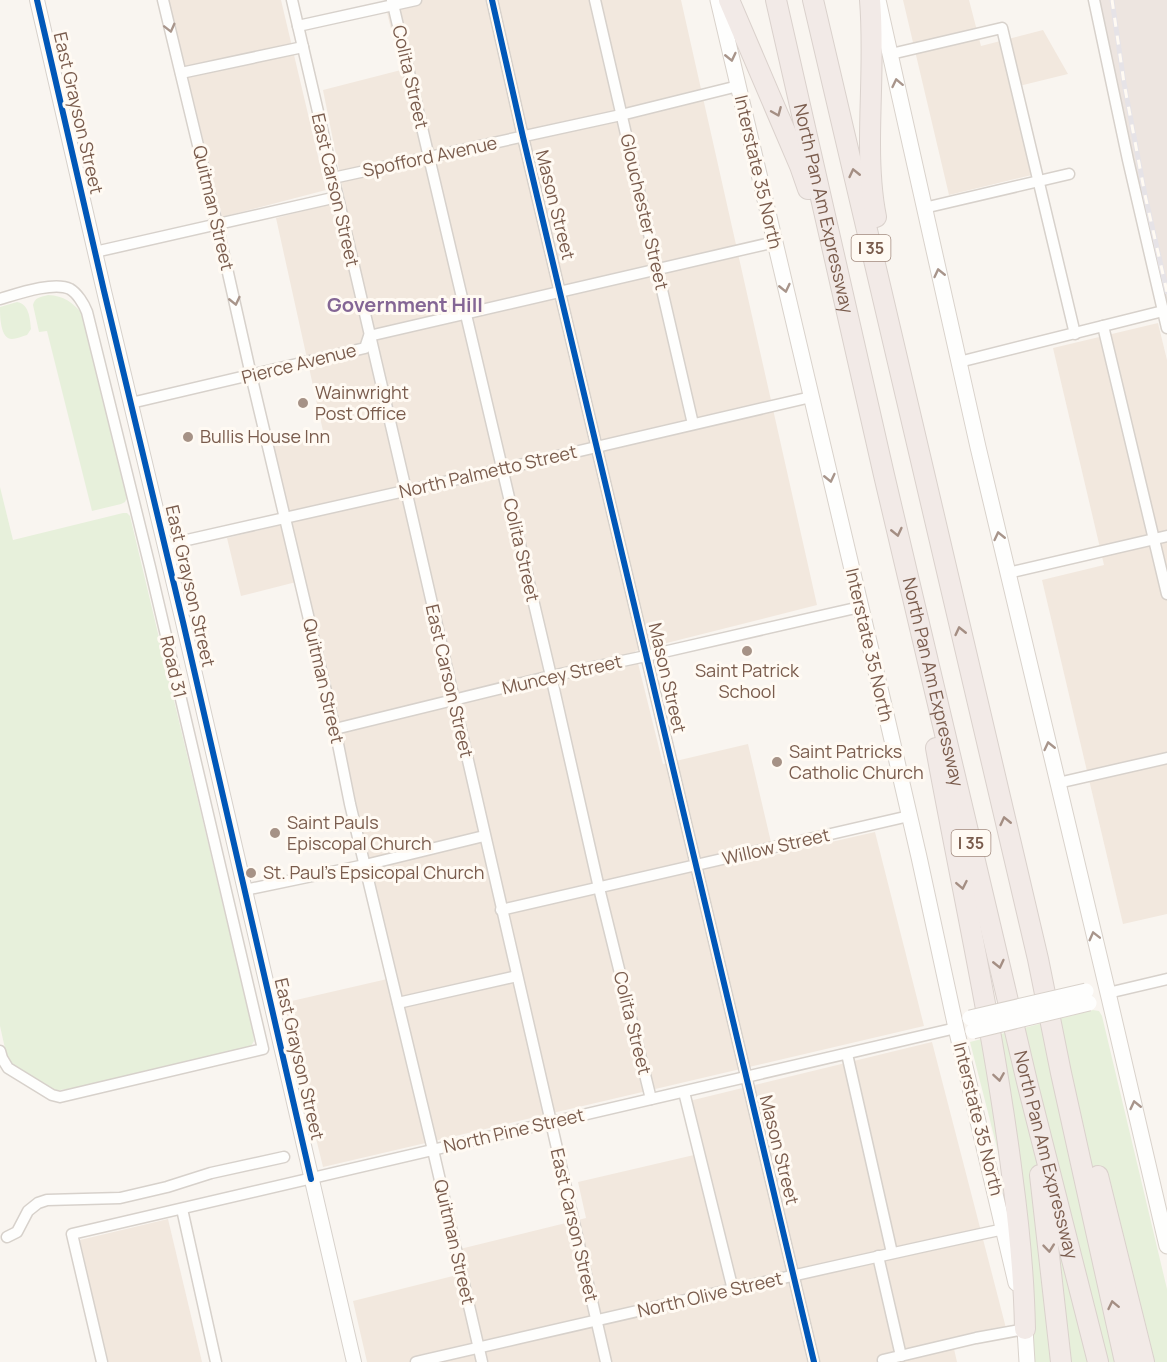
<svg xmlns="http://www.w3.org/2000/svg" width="1167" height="1362" font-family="Manrope,sans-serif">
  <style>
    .residential { fill: #f2e8de }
    .industrial { fill: #ede5e0 }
    .green { fill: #e7f0db }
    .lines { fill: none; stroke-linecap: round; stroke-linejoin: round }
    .minor-casing { stroke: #d7d1cb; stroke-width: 13 }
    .tertiary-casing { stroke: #d7d1cb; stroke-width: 16 }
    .secondary-casing { stroke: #d9d2cb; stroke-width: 17 }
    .motorway-casing { stroke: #dad1cc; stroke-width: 22 }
    .minor { stroke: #fefefd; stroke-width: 10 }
    .tertiary { stroke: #fefefd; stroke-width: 14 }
    .secondary { stroke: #fefefd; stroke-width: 15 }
    .motorway { stroke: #f2eae7; stroke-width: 20 }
    .rail-casing { stroke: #e6e3e7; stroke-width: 5 }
    .rail { stroke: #fffaf3; stroke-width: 3; stroke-dasharray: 9; stroke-linecap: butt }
    .secondary-bridge-casing { stroke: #d9d2cb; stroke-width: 17; stroke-linecap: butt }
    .secondary-bridge { stroke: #fefefd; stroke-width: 15 }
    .cycleway-casing { stroke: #fffaf3; stroke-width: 10 }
    .cycleway { stroke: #0057b8; stroke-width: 6 }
    .oneway { stroke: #a8958b }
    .oneway2 { stroke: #a48e83 }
    .poi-dot { fill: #a69286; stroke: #fffaf3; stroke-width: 2 }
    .labels { text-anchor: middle; stroke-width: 6; stroke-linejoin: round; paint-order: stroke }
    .shield { fill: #fffaf3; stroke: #a28b7f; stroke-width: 1.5 }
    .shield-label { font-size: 16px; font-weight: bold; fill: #7a5c4d }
    .street-label { font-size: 18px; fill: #7a5c4d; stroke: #fffaf3 }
    .poi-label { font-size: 18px; fill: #7a5c4d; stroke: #fffaf3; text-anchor: start }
    .neighbourhood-label { font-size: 20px; font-weight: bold; fill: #846695; stroke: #fffaf3 }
  </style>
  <rect width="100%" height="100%" fill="#f9f5f0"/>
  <!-- residential -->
  <g class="residential">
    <path d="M169,0H281L326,190L222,217Z"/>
    <path d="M384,0H681L817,605L635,651L663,764L748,744L774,855L875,832L924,1026L323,1167L283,1003L396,977L304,580L241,596L227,538L289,523L271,443L323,431L276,218L345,200L323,90L401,70Z"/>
    <path d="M903,0H969L981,46L1043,30L1068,74L1011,88L1032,175L949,195Z"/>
    <path d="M1158,323L1167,360V914L1123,924L1042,580L1104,565L1053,348Z"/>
    <path d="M932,1042L1006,1328L952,1340L957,1362H367L353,1301L465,1273L460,1249L586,1218L578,1182L694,1155L681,1103Z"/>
    <path d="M168,1219L202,1362H107L80,1240Z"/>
  </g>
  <!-- industrial -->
  <path class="industrial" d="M1098,0H1167V315Z"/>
  <!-- green -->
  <g class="green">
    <path d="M48,295C65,296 71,302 82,313L127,498L125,502L121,504L92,511L47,331L39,332L33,305C35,297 41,297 48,295Z"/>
    <path d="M17,302C29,304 30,318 31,329L27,335C23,336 16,339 12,339C0,339 0,315 0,307Z"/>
    <path d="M0,487L13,540L123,513H127L130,516L253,1031L254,1041L251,1046L88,1086L53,1091L8,1062L0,1026Z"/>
    <path d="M1093,1010L1099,1011L1102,1016L1167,1289V1362H1034L1007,1187L970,1042Z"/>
  </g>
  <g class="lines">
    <!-- minor casing -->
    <g class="minor-casing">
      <g id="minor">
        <path d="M163,0L217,224L251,375L335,729L350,804L433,1150L482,1362"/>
        <path d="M292,0L406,490L606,1362"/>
        <path d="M392,0L551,676L599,888L651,1099"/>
        <path d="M492,0L523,137L814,1362"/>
        <path d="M595,0L693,424"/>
        <path d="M1094,0L1128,160L1167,328"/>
        <path d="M298,26L416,0"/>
        <path d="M891,54L1002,28L1075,334"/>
        <path d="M181,73L303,47"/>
        <path d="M333,178L621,115L738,86"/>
        <path d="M924,208L1069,174"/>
        <path d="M95,252L337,197"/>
        <path d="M0,299C17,294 54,281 70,289C77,293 84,304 87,312L150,567L263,1049L60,1097L52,1095L8,1068L2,1058L0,1051"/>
        <path d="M1103,326L1167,594"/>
        <path d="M959,362L1163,311"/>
        <path d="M131,403L365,348L369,336L775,242"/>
        <path d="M165,545L502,469L811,397"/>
        <path d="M1008,573L1167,536"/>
        <path d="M335,729L551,676L646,656L860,607"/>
        <path d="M1058,783L1167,758"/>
        <path d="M245,890L365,865L484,836"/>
        <path d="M501,910L909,816"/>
        <path d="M1108,993L1167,979"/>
        <path d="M398,1003L517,976"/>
        <path d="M847,1054L892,1253"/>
        <path d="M684,1092L733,1290"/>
        <path d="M182,1209L216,1362"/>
        <path d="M7,1237L17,1232L28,1211L38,1203L47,1200L120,1198L167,1187L211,1173L284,1157"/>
        <path d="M878,1256L901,1356"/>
        <path d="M883,1360L976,1338L1025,1329"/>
        <path d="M102,1362L72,1234L956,1028"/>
        <path d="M416,1362C612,1317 808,1271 1004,1229"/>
      </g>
    </g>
    <!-- tertiary casing -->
    <g class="tertiary-casing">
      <path id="tertiary" d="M37,0L104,291L183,622L354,1362"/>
    </g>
    <!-- secondary casing -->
    <g class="secondary-casing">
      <g id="secondary">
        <path d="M718,0L883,701L919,857L956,1028L1016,1283"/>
        <path d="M878,0L978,447L1108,993L1167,1246"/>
        <path d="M1023,1318L1025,1329L1027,1362"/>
      </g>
    </g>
    <!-- motorway casing -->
    <g class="motorway-casing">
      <g id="motorway">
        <path d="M729,0L800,166L808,189"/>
        <path id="s1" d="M776,0L884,475L1028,1086L1098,1362"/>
        <path d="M813,0L1038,959L1061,1073L1125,1362"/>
        <path d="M870,0C874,47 870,96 870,143C870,168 871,192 876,217"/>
        <path d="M936,748C962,890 994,1031 1012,1174C1019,1226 1024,1277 1025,1329"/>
        <path d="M1040,1175L1061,1362"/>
        <path d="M1098,1176L1144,1362"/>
      </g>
    </g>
    <!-- minor -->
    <use href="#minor" class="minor"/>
    <!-- tertiary -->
    <use href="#tertiary" class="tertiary"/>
    <!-- secondary -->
    <use href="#secondary" class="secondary"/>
    <!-- motorway -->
    <use href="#motorway" class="motorway"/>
    <!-- rail casing -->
    <g class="rail-casing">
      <path id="rail" d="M1112,0L1124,83L1145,195L1167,292"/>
    </g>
    <!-- rail -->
    <use href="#rail" class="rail"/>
    <!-- secondary-bridge casing -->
    <g class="secondary-bridge-casing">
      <g id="secondary-bridge">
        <path d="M970,1018L1086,991"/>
        <path d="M973,1031L1089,1003"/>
      </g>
    </g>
    <!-- secondary-bridge -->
    <use href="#secondary-bridge" class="secondary-bridge"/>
    <!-- cycleway casing -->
    <g class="cycleway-casing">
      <g id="cycleway">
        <path d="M37,0L104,291L183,622L311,1179"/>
        <path d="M492,0L523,137L814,1362"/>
      </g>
    </g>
    <!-- cycleway -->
    <use href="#cycleway" class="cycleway"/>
  </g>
  <!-- one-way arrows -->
  <defs><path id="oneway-chevron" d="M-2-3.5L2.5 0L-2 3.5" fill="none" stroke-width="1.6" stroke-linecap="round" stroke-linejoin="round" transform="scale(1.5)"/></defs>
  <g class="oneway">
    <use href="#oneway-chevron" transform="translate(170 28) rotate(76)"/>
    <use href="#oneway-chevron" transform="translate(731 57) rotate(77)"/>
    <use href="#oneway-chevron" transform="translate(897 83) rotate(-102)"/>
    <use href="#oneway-chevron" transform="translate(939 273) rotate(-103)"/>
    <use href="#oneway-chevron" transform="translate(785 288) rotate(77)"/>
    <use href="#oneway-chevron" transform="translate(235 301) rotate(77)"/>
    <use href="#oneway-chevron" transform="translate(830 478) rotate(77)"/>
    <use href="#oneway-chevron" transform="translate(999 536) rotate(-103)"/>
    <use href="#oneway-chevron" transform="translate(1049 746) rotate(-103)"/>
    <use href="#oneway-chevron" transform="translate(1094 936) rotate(-104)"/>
    <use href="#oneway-chevron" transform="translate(1135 1105) rotate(-103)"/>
  </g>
  <g class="oneway2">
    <use href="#oneway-chevron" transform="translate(777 112) rotate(67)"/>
    <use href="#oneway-chevron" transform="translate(854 173) rotate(-103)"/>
    <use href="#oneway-chevron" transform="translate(897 532) rotate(77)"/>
    <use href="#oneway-chevron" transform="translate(960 631) rotate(-103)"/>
    <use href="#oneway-chevron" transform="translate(1005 821) rotate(-103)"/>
    <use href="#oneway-chevron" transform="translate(962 885) rotate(79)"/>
    <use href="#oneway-chevron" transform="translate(999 964) rotate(77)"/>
    <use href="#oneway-chevron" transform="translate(999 1077) rotate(81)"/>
    <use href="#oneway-chevron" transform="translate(1049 1248) rotate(84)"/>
    <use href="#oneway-chevron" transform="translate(1113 1305) rotate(-102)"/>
  </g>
  <!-- markers -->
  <g class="poi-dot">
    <circle cx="303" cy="403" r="6"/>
    <circle cx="188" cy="437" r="6"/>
    <circle cx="747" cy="651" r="6"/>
    <circle cx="777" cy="762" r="6"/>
    <circle cx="275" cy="833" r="6"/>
    <circle cx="251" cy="873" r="6"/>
  </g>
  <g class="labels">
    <!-- shield labels -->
    <g class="shield">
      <rect x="851.5" y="235" width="39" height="26" rx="4.5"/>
      <rect x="951.5" y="830" width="39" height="26" rx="4.5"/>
    </g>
    <g class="shield-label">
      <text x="871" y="254">I 35</text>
      <text x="971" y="849">I 35</text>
    </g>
    <!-- street labels -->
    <g class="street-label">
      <text transform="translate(410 77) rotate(77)" y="6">Colita Street</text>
      <text transform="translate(78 113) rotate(77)" y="6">East Grayson Street</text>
      <text transform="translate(430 157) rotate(-12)" y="6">Spofford Avenue</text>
      <text transform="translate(758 172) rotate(77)" y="6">Interstate 35 North</text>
      <text transform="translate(335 190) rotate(77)" y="6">East Carson Street</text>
      <text transform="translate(555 205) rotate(76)" y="6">Mason Street</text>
      <text transform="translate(213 208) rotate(77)" y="6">Quitman Street</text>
      <text dy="6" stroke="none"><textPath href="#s1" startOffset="214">North Pan Am Expressway</textPath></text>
      <text transform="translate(644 212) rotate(77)" y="6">Glouchester Street</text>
      <text transform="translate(299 364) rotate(-14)" y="6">Pierce Avenue</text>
      <text transform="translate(488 472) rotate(-13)" y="6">North Palmetto Street</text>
      <text transform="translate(521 550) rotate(77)" y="6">Colita Street</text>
      <text transform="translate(190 586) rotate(77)" y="6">East Grayson Street</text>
      <text transform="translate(869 645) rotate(77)" y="6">Interstate 35 North</text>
      <text transform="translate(173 667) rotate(77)" y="6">Road 31</text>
      <text transform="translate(562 675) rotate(-13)" y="6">Muncey Street</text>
      <text transform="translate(667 678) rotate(77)" y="6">Mason Street</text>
      <text transform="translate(323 681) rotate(77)" y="6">Quitman Street</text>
      <text transform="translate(449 681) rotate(77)" y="6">East Carson Street</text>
      <text dy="6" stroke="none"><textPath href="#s1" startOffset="700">North Pan Am Expressway</textPath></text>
      <text transform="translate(776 847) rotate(-13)" y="6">Willow Street</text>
      <text transform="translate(632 1023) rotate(76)" y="6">Colita Street</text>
      <text transform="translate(299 1059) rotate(77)" y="6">East Grayson Street</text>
      <text transform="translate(978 1119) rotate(76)" y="6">Interstate 35 North</text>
      <text transform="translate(514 1131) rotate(-13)" y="6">North Pine Street</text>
      <text transform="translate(779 1150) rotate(76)" y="6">Mason Street</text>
      <text dy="6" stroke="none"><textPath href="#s1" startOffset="1186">North Pan Am Expressway</textPath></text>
      <text transform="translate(574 1225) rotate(77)" y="6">East Carson Street</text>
      <text transform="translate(454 1242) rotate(77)" y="6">Quitman Street</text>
      <text transform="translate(710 1295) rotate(-13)" y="6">North Olive Street</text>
    </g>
    <!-- poi labels -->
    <g class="poi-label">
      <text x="315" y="399">Wainwright<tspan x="315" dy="21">Post Office</tspan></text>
      <text x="200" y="443">Bullis House Inn</text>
      <text x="747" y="677" text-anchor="middle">Saint Patrick<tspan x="747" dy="21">School</tspan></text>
      <text x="789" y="758">Saint Patricks<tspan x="789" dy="21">Catholic Church</tspan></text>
      <text x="287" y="829">Saint Pauls<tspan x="287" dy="21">Episcopal Church</tspan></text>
      <text x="263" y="879">St. Paul's Epsicopal Church</text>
    </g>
    <!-- neighbourhood labels -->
    <g class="neighbourhood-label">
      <text x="405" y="312">Government Hill</text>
    </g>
  </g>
</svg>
